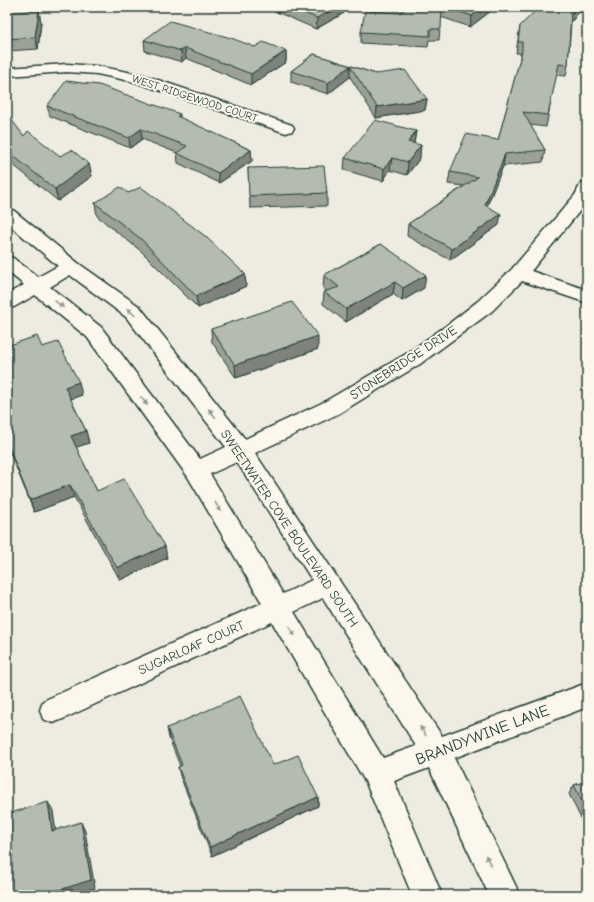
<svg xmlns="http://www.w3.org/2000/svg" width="594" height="902" font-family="'Comic Neue',sans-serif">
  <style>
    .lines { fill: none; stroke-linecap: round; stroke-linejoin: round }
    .street-casing { stroke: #1f3d34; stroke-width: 3 }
    .street { fill: #fbf7ec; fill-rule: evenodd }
    .wall { fill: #9ba197; stroke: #1f3d34 }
    .shaded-wall { fill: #7e837b; stroke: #1f3d34 }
    .building { fill: #b4bbb0; stroke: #1f3d34 }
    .oneway { fill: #8d9a90 }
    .labels { text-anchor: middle; stroke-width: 4; stroke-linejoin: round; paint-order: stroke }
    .far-street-label { font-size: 11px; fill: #1f3d34; stroke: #fbf7ec }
    .street-label { font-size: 13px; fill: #1f3d34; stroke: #fbf7ec }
    .near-street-label { font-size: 16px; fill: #1f3d34; stroke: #fbf7ec }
  </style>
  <rect width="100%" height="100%" fill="#eeece1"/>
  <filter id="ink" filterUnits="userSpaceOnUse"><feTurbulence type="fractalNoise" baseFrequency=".025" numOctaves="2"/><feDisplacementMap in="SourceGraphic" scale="8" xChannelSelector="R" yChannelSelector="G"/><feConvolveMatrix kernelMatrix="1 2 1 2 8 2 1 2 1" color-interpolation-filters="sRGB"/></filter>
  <g filter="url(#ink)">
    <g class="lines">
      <!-- street casing -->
      <g class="street-casing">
        <g id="street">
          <path d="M67,64L97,66L143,75L292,125L294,128L292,131L286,133L280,131L135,82L97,74L67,72L7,76V68Z"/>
          <path d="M587,182V202L531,271L587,290V303L522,281L492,311L420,364L338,414L255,453L442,736L587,683V707L454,758L520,895H489L429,768L394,781L442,895H412L366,783L272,622L63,719L53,723L43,719L40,710L43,701L262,603L188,477L87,337L35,295L14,307L7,308V294L24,285L7,271V256L13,258L38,277L58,266L7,223V209L13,210L78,263L140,307L245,439L324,402L406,354L446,326L478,301L512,269L575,195L581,183ZM70,275L126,317L226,447L200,459L101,327L50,287ZM237,462L312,580L283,594L210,474ZM323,598L416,746L383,758L294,612Z"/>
        </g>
      </g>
      <!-- street -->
      <use href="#street" class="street"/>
    </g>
    <!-- wall -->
    <g class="wall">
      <path d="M265,7H344V13L316,29Z"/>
      <path d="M408,7H496L470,27L441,17L439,40H429L428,47L361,43V32L399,13Z"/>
      <path d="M539,7H583L582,9L571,22L568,65L566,76L556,75L546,127L530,125L545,150L543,162L503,166L487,206L499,225L450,260L407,236L408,224L464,186L448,184L450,172L498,140L520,59V53H516L520,26Z"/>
      <path d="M7,13L41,22L38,49L7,51Z"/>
      <path d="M144,40L255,47L286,51V62L251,85L186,58L182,62L145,51Z"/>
      <path d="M314,54L376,74L427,99L425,110L376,118L350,77L328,94L291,82V71Z"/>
      <path d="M47,106L180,114V118L251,150L252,161L219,183L178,163L177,153L142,139L130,148L50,116Z"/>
      <path d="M7,116L24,136L60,156L89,164L92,176L58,201L7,160Z"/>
      <path d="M416,131L414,143L420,158L407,175L390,170L383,181L344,170L345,158Z"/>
      <path d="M248,168L327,193V206L250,208Z"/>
      <path d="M128,193L245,274L246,286L198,308L142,252L97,216L95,203Z"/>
      <path d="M381,244L424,288L402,301L393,294L346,322L323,304L324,292L327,291L323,288L324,275Z"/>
      <path d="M211,329L318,349L236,378L212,342Z"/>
      <path d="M7,346L42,347L82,395L70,399L86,431L89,443L76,447L97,491L167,558L120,580L74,497L34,512L7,445Z"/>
      <path d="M167,728L273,765L318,797V806L212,856L180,776L178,767L180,766L169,738Z"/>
      <path d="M587,781V831L569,794L574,785Z"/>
    </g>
    <!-- shaded-wall -->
    <g class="shaded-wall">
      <path d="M338,7H344V13L316,29L317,18Z"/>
      <path d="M483,7H496L470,27L472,16Z"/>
      <path d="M577,7H583L582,9L569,24L571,13Z"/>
      <path d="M39,10L41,22L38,49L35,37Z"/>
      <path d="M185,48L186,58L182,62L181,51Z"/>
      <path d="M286,51V62L251,85V74Z"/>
      <path d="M350,66V77L328,94V83Z"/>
      <path d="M427,99L425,110L376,118L377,107Z"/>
      <path d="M141,129L142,139L130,148L129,138Z"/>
      <path d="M416,131L414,143L406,154L408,142Z"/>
      <path d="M421,145L420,158L407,175L408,162Z"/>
      <path d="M251,150L252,161L219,183L218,173Z"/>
      <path d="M505,154L503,166L483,217L485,205Z"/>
      <path d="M392,158L390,170L383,181L384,169Z"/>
      <path d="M89,164L92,176L58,201L55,189Z"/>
      <path d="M501,214L499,225L450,260L452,249Z"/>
      <path d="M245,274L246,286L198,308L196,296Z"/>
      <path d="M426,275L424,288L402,301L403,288Z"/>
      <path d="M395,282L393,294L346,322V309Z"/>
      <path d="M318,336V349L236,378L235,365Z"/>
      <path d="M79,382L82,395L68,400L65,387Z"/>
      <path d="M86,431L89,443L74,448L71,436Z"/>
      <path d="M70,485L74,497L34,512L30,500Z"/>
      <path d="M165,546L167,558L120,580L117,568Z"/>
      <path d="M318,797V806L212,856L210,847Z"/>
      <path d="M48,802L53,811L57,840L52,831Z"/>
      <path d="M81,822L85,831L95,888L72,895H43Z"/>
    </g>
    <!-- building -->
    <g class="building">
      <path d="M289,7H338L317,18Z"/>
      <path d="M408,7H442L441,29H430V36L361,32L365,11L399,13Z"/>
      <path d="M446,7H483L472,16Z"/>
      <path d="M539,7H577L571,13L568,65L559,64L548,115L523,112L545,150L505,154L485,205L501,214L452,249L408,224L478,177L450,172L466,134L498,140L522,51V42H518L520,26Z"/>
      <path d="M39,10L35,37L7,39V13Z"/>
      <path d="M170,21L231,38L255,47L263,42L286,51L251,74L185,48L181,51L144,40Z"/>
      <path d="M314,54L376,74L405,70L427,99L377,107L350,66L328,83L291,71Z"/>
      <path d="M66,81L99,85L180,114L177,116L251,150L218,173L177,153L187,146L141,129L129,138L47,106Z"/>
      <path d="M7,116L11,119L24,136L28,131L60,156L72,150L89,164L55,189L7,151Z"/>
      <path d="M375,120L416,131L408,142L421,145L408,162L392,158L384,169L345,158Z"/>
      <path d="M324,166L327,193L249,196L248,168Z"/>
      <path d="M120,187L128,193L141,187L205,236L245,274L196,296L141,239L95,203Z"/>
      <path d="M381,244L426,275L403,288L395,282L346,309L324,292L339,287L324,275Z"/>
      <path d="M292,302L318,336L235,365L211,329Z"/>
      <path d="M37,336L42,347L58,342L79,382L65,387L86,431L71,436L97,491L124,479L165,546L117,568L70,485L30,500L7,443V346Z"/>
      <path d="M240,696L273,765L298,755L318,797L210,847L178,767L182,765L167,728Z"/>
      <path d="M587,781V811L574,785Z"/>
      <path d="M48,802L52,831L81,822L91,880L43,895H7V814Z"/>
    </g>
    <!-- one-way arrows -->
    <defs><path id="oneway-solid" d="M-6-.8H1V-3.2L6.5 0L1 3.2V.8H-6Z"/></defs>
    <g class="oneway">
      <use href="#oneway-solid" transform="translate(59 304) rotate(38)"/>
      <use href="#oneway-solid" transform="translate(131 312) rotate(-138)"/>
      <use href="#oneway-solid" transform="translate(144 401) rotate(53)"/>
      <use href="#oneway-solid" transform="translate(212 413) rotate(-129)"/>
      <use href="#oneway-solid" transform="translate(218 507) rotate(59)"/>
      <use href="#oneway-solid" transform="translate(292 631) rotate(59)"/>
      <use href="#oneway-solid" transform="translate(423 731) rotate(-122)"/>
      <use href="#oneway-solid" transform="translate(488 860) rotate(-116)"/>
    </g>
  </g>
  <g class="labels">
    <!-- far-street labels -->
    <g class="far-street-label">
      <text transform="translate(195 98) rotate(18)" y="4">WEST RIDGEWOOD COURT</text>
    </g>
    <!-- street labels -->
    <g class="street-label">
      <text transform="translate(403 362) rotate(-33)" y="5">STONEBRIDGE DRIVE</text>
      <text transform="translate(290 528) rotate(56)" y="5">SWEETWATER COVE BOULEVARD SOUTH</text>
      <text transform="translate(191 647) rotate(-24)" y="5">SUGARLOAF COURT</text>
    </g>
    <!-- near-street labels -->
    <g class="near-street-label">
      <text transform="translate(482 734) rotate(-21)" y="6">BRANDYWINE LANE</text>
    </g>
  </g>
  <!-- margin -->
  <rect width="594" height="902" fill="none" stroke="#fbf7ec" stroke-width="24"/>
  <rect x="12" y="12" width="570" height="878" fill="none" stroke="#1f3d34" stroke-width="1.5" filter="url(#ink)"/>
</svg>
